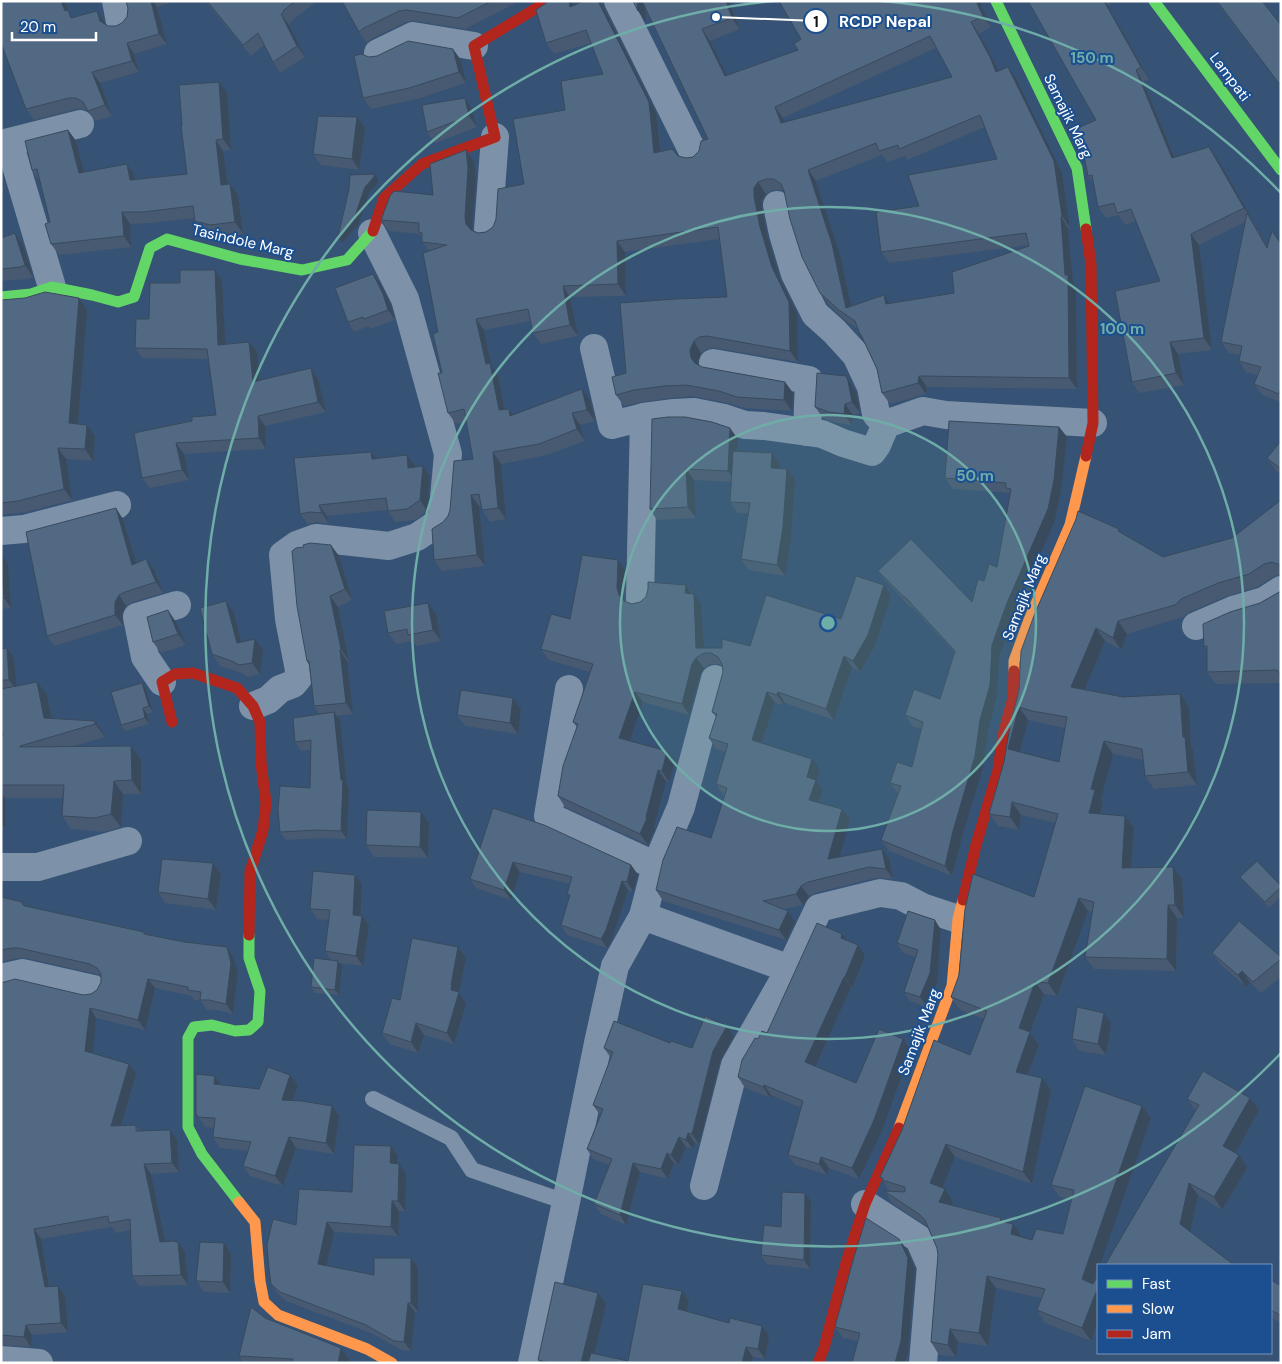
<svg xmlns="http://www.w3.org/2000/svg" width="1282" height="1364" font-family="'DM Sans',sans-serif">
  <style>
    .lines { fill: none; stroke-linecap: round; stroke-linejoin: round }
    .lane { stroke: #7d92a8; stroke-width: 16 }
    .street { stroke: #7d92a8; stroke-width: 28 }
    .fast { stroke: #63d668; stroke-width: 11 }
    .slow { stroke: #ff974d; stroke-width: 11 }
    .jam { stroke: #b3261e; stroke-width: 11 }
    .wall { fill: #475a72; fill-rule: evenodd }
    .shaded-wall { fill: #394a5c }
    .building { fill: #526984; stroke: #394a5c; fill-rule: evenodd }
    .ring { fill: none; stroke: #6fada8; stroke-width: 2.5 }
    .labels { text-anchor: middle; stroke-width: 4; stroke-linejoin: round; paint-order: stroke }
    .street-label { font-size: 15px; fill: #fff; stroke: #1b4f8f }
    .centre { fill: #6fada8; stroke: #1b4f8f; stroke-width: 2.5 }
    .ring-label { font-size: 15px; text-anchor: middle; font-weight: bold; fill: #6fada8; stroke: #1b4f8f; stroke-width: 4; stroke-linejoin: round; paint-order: stroke }
    .leader { fill: none; stroke: #fff; stroke-width: 2 }
    .callout-dot { fill: #fff; stroke: #1b4f8f; stroke-width: 2 }
    .mark-label { font-size: 15px; text-anchor: middle; font-weight: bold; fill: #111 }
    .callout-label { font-size: 16px; text-anchor: middle; font-weight: bold; fill: #fff; stroke: #1b4f8f; stroke-width: 4; stroke-linejoin: round; paint-order: stroke }
  </style>
  <rect width="100%" height="100%" fill="#365274"/>
  <g class="lines">
    <!-- lane -->
    <path class="lane" d="M373,1099L451,1138L472,1170L566,1202"/>
    <!-- street -->
    <g class="street">
      <path d="M116,1L120,22"/>
      <path d="M618,1L694,154"/>
      <path d="M378,53L413,36L474,46"/>
      <path d="M777,205L783,234L795,274L815,314L834,331L856,355L871,387L876,414L886,424"/>
      <path d="M488,229L495,137"/>
      <path d="M52,287L9,142L80,124"/>
      <path d="M594,348L612,425L644,417L674,413L694,412L724,418L745,425L764,426L822,434L843,443L872,452L877,445L886,424L923,411L946,415L1093,423"/>
      <path d="M713,363L809,380L807,432"/>
      <path d="M1,531L24,529L117,505"/>
      <path d="M640,599L644,417"/>
      <path d="M1196,626L1233,610L1264,601L1281,590"/>
      <path d="M162,682L145,657L137,617L177,605"/>
      <path d="M569,689L548,816L656,866"/>
      <path d="M253,706L268,700L280,689L293,684L298,678L299,670L289,619L283,555L297,545L316,538L389,546L417,537L442,520L448,454L405,299L372,233"/>
      <path d="M1,867H38L128,841"/>
      <path d="M643,916L790,969"/>
      <path d="M1,978L22,973L93,989"/>
      <path d="M704,1186L735,1065L790,969L819,908L880,893L901,896L922,907L958,919"/>
      <path d="M865,1204L919,1239L931,1266L923,1363"/>
      <path d="M1,1360L39,1363"/>
      <path d="M532,1363L566,1202L598,1043L615,966L643,916L656,866L681,807L715,679"/>
    </g>
    <!-- fast -->
    <g class="fast">
      <path d="M996,1L1077,168L1086,229"/>
      <path d="M1154,1L1281,170"/>
      <path d="M1,297L31,294L52,287L92,295L118,302L134,297L150,248L167,239L240,259L302,270L347,260L373,231"/>
      <path d="M239,1202L202,1154L188,1127V1038L194,1027L212,1025L235,1031L249,1030L258,1022L260,991L249,958V935"/>
    </g>
    <!-- slow -->
    <g class="slow">
      <path d="M1014,671V661L1029,620L1070,525L1086,456"/>
      <path d="M899,1128L952,986L958,919L963,900"/>
      <path d="M239,1202L255,1222L260,1281L264,1302L278,1315L367,1349L392,1363"/>
    </g>
    <!-- jam -->
    <g class="jam">
      <path d="M373,231L384,198L422,164L495,137L474,46L548,1"/>
      <path d="M1086,456L1093,423L1091,264L1086,229"/>
      <path d="M172,722L162,682L175,674L193,673L237,688L253,706L260,722L261,763L266,803L263,830L250,872L249,935"/>
      <path d="M963,900L976,845L998,770L1003,735L1013,698L1014,671"/>
      <path d="M818,1363L824,1348L846,1263L865,1204L899,1128"/>
    </g>
  </g>
  <!-- wall -->
  <g class="wall">
    <path d="M1,1H65L69,13L73,18L97,11L105,24L108,26H116L122,23L127,17L128,8L126,1H176L157,7L167,44L134,54L139,72L100,83L112,116L95,121L88,111L84,109H77L34,120L26,109L3,47L1,48Z"/>
    <path d="M205,1H317L290,22L291,23L289,25L305,57L280,73L273,62L264,45L251,56Z"/>
    <path d="M342,1H518L503,10L465,29L415,21L406,22L371,39L367,43L359,32Z"/>
    <path d="M584,1H599L604,8L656,113L661,152L686,158L693,157L699,151L708,139L644,7L646,22L633,1H729L740,29L710,41L727,76L982,8L991,27L979,34L999,71L1016,78L1062,173L1070,228H1068L1073,282L1076,287L1077,389L927,387L926,394L890,404L882,393L877,369L858,329L847,322L828,304L820,293L785,192L782,190H773L766,194L762,200V208L768,238L780,279L797,313L798,362L715,348L707,349L701,353L698,361V365L702,367L785,382L793,393L792,411L745,408L727,403L693,396L672,398L642,402L624,406L616,395L626,373L727,297L719,239L625,252L626,296L570,297L578,336L541,344L533,333L531,321L484,330L491,365L498,375L505,409H509L513,415L590,400L595,421L580,425L585,441L547,455L501,464L506,519L490,522L482,510L481,506H479L485,566L442,571L434,560L443,522L448,516L473,459L466,422L456,424L448,413L442,373L429,251L422,242V237L420,234L389,231L381,220L433,195L466,150L474,161L476,179L472,228L473,231L478,233L486,232L493,227L524,184L565,110L603,74L591,43L554,54L546,43L574,5ZM936,48L952,77L784,123L783,118ZM985,127L997,159L919,206L881,252L889,263L1029,245V246L954,293L889,303L851,306L840,255L816,181L882,155L887,162L905,156L907,160Z"/>
    <path d="M1028,1H1110L1111,3L1108,6L1149,79L1143,82L1175,157L1217,158L1267,246L1281,244V402L1262,395L1254,384L1258,375L1246,372L1239,361L1240,355L1229,353L1221,342L1245,222L1199,245L1212,350L1178,354L1184,385L1139,393L1132,382L1160,281L1136,221L1125,225L1118,215L1106,218L1098,207L1094,184L1088,176L1096,120Z"/>
    <path d="M1216,1H1262L1256,54Z"/>
    <path d="M369,57L461,60L466,83L417,99L371,109L363,98Z"/>
    <path d="M227,93L231,150L223,151L227,184H230L238,195L243,234L218,237L203,233L195,221L194,218L151,223L130,224L131,247L59,255L51,244L50,222L40,182L32,170L68,130L76,141L84,172L134,175L135,179L187,174L182,125Z"/>
    <path d="M465,98L472,109L477,127L435,143L427,132Z"/>
    <path d="M365,128L359,170L321,165L313,154Z"/>
    <path d="M15,233L23,245L33,277L28,279L1,281V238Z"/>
    <path d="M373,274L380,283L390,303L395,320L370,329L369,326L354,332L348,322Z"/>
    <path d="M222,281L225,344L249,342L257,352L260,380L311,368L318,379L326,412L265,426L266,449L184,454L189,480L150,488L142,478L134,433L216,415L208,359L142,358L135,348L149,319L180,283Z"/>
    <path d="M1,300L87,310L78,424L87,425L95,436L93,461L66,459L72,500L26,512L1,515Z"/>
    <path d="M854,387L856,392L860,413L853,415L852,425L837,423L823,418L815,407Z"/>
    <path d="M668,417L738,439V451L772,453L780,465L779,469L795,480L791,538L785,576L749,570L741,559L748,513H738L730,502L731,482L694,480L696,518L657,520L650,509Z"/>
    <path d="M1059,427L1067,437L1061,491L1055,520L1015,614L999,656L997,696L988,731L983,767L961,841L952,876L889,851L881,840L898,793L890,783L912,767L921,729L912,726L905,715L940,699L955,653L912,607L911,608L886,581L878,571L972,602L984,581L997,567L1010,494L1009,493L953,489L945,478Z"/>
    <path d="M1281,441V474L1276,471L1267,458Z"/>
    <path d="M376,459L415,466L430,477L427,511L415,520L395,522L387,510L327,516L329,524L317,522L308,524L300,514Z"/>
    <path d="M1281,500V574L1273,577L1257,587L1227,596L1190,612L1183,617L1127,634L1121,650L1105,641L1084,690L1123,697L1189,707L1191,747L1193,750L1197,785L1154,789L1145,776L1144,760L1113,754L1101,799L1103,802L1101,814L1125,816L1134,828L1131,868L1182,879L1184,918H1177L1176,971L1094,969L1085,957L1093,912L1088,911L1057,996L1044,994L1030,1033L1039,1045L1028,1075L1051,1090L1032,1184L955,1157L942,1188L945,1189L953,1202L952,1205L1001,1218L1004,1222L1021,1236V1237L1032,1240L1063,1234L1072,1200L1060,1197L1051,1185L1142,1106L1151,1118L1098,1265V1270L1094,1283L1098,1276V1321L1091,1341L1045,1323L1037,1310L1041,1298L996,1288L988,1346L958,1342L956,1357L939,1355L931,1342L938,1255L937,1248L927,1226L893,1204L884,1191H889L880,1177L970,1055L984,1019L960,1010L951,997L1034,897L1055,823L1021,815L1019,830L998,826L989,814L1004,762L1019,690L1122,534L1163,557L1232,538ZM1028,720L1041,723L1065,728L1059,762L1019,752Z"/>
    <path d="M123,519L136,563L146,559L154,570L163,593L133,602L126,606L122,613L123,625L54,646L47,636Z"/>
    <path d="M1,555L8,564L11,608L1,609Z"/>
    <path d="M339,556L352,600L338,607L349,661H347L353,714L337,716L340,720L347,786L349,789L347,839L324,838L286,840L280,832L310,788L311,750L301,751L295,742L319,714L314,706L309,665L307,661Z"/>
    <path d="M618,560L625,571L624,599L625,602L632,604L640,602L686,585L701,604L703,648H722L750,646L841,619L891,596L875,646L860,672L852,667L834,720L785,703L784,705L775,703L762,743L820,770L816,781L823,790L819,803L850,819L839,857L882,849L889,859L893,879L876,878L815,893L809,896L803,905L783,909L788,911L795,922L786,940L663,901L656,890L711,838L725,795H723L716,784L726,752L716,749L709,738L716,717L712,712L723,672V666L719,664H711L704,668L700,675L689,715L643,702L630,741L667,751L675,761L669,782L666,781L654,827L655,829L648,845L565,807L558,796L577,727L573,722L590,672L549,660L541,649L570,619Z"/>
    <path d="M1281,591V683L1216,684L1207,672V651L1204,647L1260,603Z"/>
    <path d="M234,613L241,642L263,650L260,674L247,677L242,673L220,666L212,654Z"/>
    <path d="M436,614L441,641L416,646L413,641L396,644L388,633Z"/>
    <path d="M176,622L186,645L161,653L153,642Z"/>
    <path d="M1,649L14,659L16,686L47,695L51,718L95,721L104,734L105,737L70,747L131,746L141,760V794H123L121,827L104,832L71,829L62,816L63,798H5V829H1V735H3L1,728Z"/>
    <path d="M142,683L146,689L153,712L147,714L149,724L125,731L121,725Z"/>
    <path d="M513,698L521,709L518,734L465,726L457,715Z"/>
    <path d="M493,808L631,865L638,875L633,891L628,890L612,939L607,948L567,935L561,925L569,897L567,894L570,884L520,872L511,900L476,888L470,879Z"/>
    <path d="M429,823L428,858L374,857L366,845Z"/>
    <path d="M213,863L221,874L216,910L165,903L158,892Z"/>
    <path d="M355,875L362,885L361,916L369,926L363,966L339,963L342,966L339,995L315,993L311,987L331,960L325,951L329,920L317,919L310,909Z"/>
    <path d="M1240,877L1281,886V897L1269,908L1244,882Z"/>
    <path d="M1,882L2,883V897L22,902L25,906L144,932L146,934L184,942L227,947L233,957L238,973L233,1014L216,1010H207L200,1000H194L192,996L155,988L145,1030L96,1018L92,1053L136,1074L121,1126L136,1125L140,1131L170,1130L177,1140L179,1172L151,1174L165,1241H175L176,1242H178L185,1252L188,1285L139,1286L132,1276L131,1230L116,1233L112,1227L41,1239L50,1287L65,1296L68,1332L32,1335L31,1347L1,1345V983L83,995L91,994L97,990L101,982V976L97,974L25,958H18L1,962Z"/>
    <path d="M941,930L937,982L927,1007L910,1001L904,992L916,957L903,953L897,943Z"/>
    <path d="M847,941L865,956L852,988L851,987L816,1066L856,1083L903,1039L911,1050L882,1131L859,1179L829,1168L827,1175L795,1165L788,1155L801,1108L771,1095L770,1098L745,1088L738,1077L758,1039L767,1033Z"/>
    <path d="M458,947L466,958L459,993L466,1004L454,1044L424,1035L418,1053L390,1044L382,1033L400,1000Z"/>
    <path d="M1212,953L1281,957V977L1261,993L1250,982L1246,987L1220,964Z"/>
    <path d="M1111,1024L1106,1055L1079,1051L1072,1039Z"/>
    <path d="M734,1036L720,1061L699,1144L695,1143L693,1149L686,1147L678,1165L674,1163L668,1179L640,1172L626,1225L601,1214L594,1204L609,1165L593,1159L587,1149L600,1115L593,1105L611,1058L604,1048L670,1043L692,1048Z"/>
    <path d="M290,1075L298,1085L292,1101L332,1106L339,1116L334,1154L296,1148L283,1186L250,1176L243,1166L248,1151L220,1148L213,1137L214,1128L206,1127L198,1117L215,1076L221,1085L259,1089Z"/>
    <path d="M1187,1099L1259,1110L1235,1153L1247,1168L1222,1210L1198,1195L1190,1232L1105,1265L1196,1111Z"/>
    <path d="M391,1146L398,1156V1164L406,1174L405,1211H399L398,1236L334,1232L327,1266L374,1275L411,1258L418,1268V1312H415L411,1351L401,1350L373,1334L286,1301L278,1294L271,1284L296,1225L352,1192Z"/>
    <path d="M811,1202L810,1269L767,1264L761,1255L781,1227Z"/>
    <path d="M899,1239L907,1250L915,1269L908,1352L843,1338L835,1327Z"/>
    <path d="M231,1254L230,1293L204,1292L196,1281Z"/>
    <path d="M1271,1280L1281,1286V1323L1271,1317Z"/>
    <path d="M682,1291L689,1301L687,1312L729,1323L762,1326L769,1336L765,1359L753,1357L752,1363H540L538,1360L606,1304L594,1354L628,1361Z"/>
    <path d="M265,1318L341,1348L349,1359L348,1363H243L239,1356Z"/>
  </g>
  <!-- shaded-wall -->
  <g class="shaded-wall">
    <path d="M61,1H65L69,13L75,21L78,29L65,11Z"/>
    <path d="M151,1H153L157,7L167,44L159,34Z"/>
    <path d="M569,1H571L574,6L570,7Z"/>
    <path d="M598,1H599L604,8L656,113L662,165L654,153Z"/>
    <path d="M637,1H644L646,22L638,11Z"/>
    <path d="M726,1H729L740,29L732,18Z"/>
    <path d="M976,1H981L982,8L991,27L983,16Z"/>
    <path d="M1104,1H1105L1108,6L1149,79L1141,67Z"/>
    <path d="M97,11L104,22L108,32L100,21Z"/>
    <path d="M281,14L289,25L305,57L297,46Z"/>
    <path d="M971,22L979,34L998,69L1004,83L996,72Z"/>
    <path d="M702,29L710,41L733,88L725,76Z"/>
    <path d="M127,43L134,54L139,72L132,61Z"/>
    <path d="M453,49L461,60L466,83L459,72Z"/>
    <path d="M1008,67L1016,78L1062,173L1070,228L1062,216Z"/>
    <path d="M1136,70L1143,82L1180,170L1172,158Z"/>
    <path d="M92,72L100,83L112,116L105,105Z"/>
    <path d="M219,82L227,93L231,150L223,139Z"/>
    <path d="M465,98L472,109L477,127L469,116Z"/>
    <path d="M775,107L783,118L789,135L781,123Z"/>
    <path d="M357,117L365,128L359,170L352,159Z"/>
    <path d="M68,130L76,141L87,184L79,173Z"/>
    <path d="M216,140L223,151L229,196L221,185Z"/>
    <path d="M1209,147L1217,158L1252,219L1244,208Z"/>
    <path d="M466,150L474,161L476,179L472,228L474,235L466,224L465,217Z"/>
    <path d="M127,164L134,175L137,191L130,180Z"/>
    <path d="M808,170L816,181L840,255L854,319L846,308Z"/>
    <path d="M374,174L378,179V183L369,193L358,225L342,243L338,237L365,187Z"/>
    <path d="M758,182L766,194L762,200V208L768,238L780,279L797,313L798,362L790,351L772,267L760,227L754,197V188Z"/>
    <path d="M230,184L238,195L243,234L235,222Z"/>
    <path d="M122,212L130,224L131,247L124,236Z"/>
    <path d="M1247,213L1254,224L1274,259L1267,248Z"/>
    <path d="M1061,217L1068,228L1073,282L1076,287L1077,389L1069,378L1065,275Z"/>
    <path d="M15,233L23,245L33,277L25,265Z"/>
    <path d="M1191,234L1199,245L1212,350L1204,338Z"/>
    <path d="M617,241L625,252L626,296L618,284Z"/>
    <path d="M215,270L222,281L226,355L218,345Z"/>
    <path d="M373,274L380,283L390,303L395,320L388,310Z"/>
    <path d="M563,286L570,297L578,336L570,325Z"/>
    <path d="M884,295L891,306L886,304Z"/>
    <path d="M79,298L87,310L77,435L69,423Z"/>
    <path d="M476,319L484,330L491,365L498,375L507,422L499,410L486,364Z"/>
    <path d="M694,341L701,353L698,361L699,369L691,358L690,350Z"/>
    <path d="M249,342L257,352L261,392L253,382Z"/>
    <path d="M1170,342L1178,354L1184,385L1176,373Z"/>
    <path d="M311,368L318,379L326,412L318,402Z"/>
    <path d="M846,376L856,392L860,413L852,402Z"/>
    <path d="M919,376L927,387L926,394L918,383Z"/>
    <path d="M785,382L793,393L792,411L784,400Z"/>
    <path d="M582,389L590,400L595,421L587,410Z"/>
    <path d="M845,404L853,415L852,425L844,414Z"/>
    <path d="M509,409L517,420L510,416Z"/>
    <path d="M572,413L580,425L585,441L577,429Z"/>
    <path d="M258,416L265,426L266,449L259,438Z"/>
    <path d="M87,425L95,436L93,461L85,449Z"/>
    <path d="M1059,427L1067,437L1061,491L1055,520L1015,614L999,656L997,696L988,731L983,767L961,841L952,876L945,866L992,645Z"/>
    <path d="M730,428L738,439L736,482L728,471Z"/>
    <path d="M176,443L184,454L189,480L182,470Z"/>
    <path d="M58,448L66,459L72,500L64,489Z"/>
    <path d="M371,452L379,462L372,459Z"/>
    <path d="M493,452L501,464L506,519L498,508Z"/>
    <path d="M772,453L780,465L779,479L771,468Z"/>
    <path d="M407,455L415,466L416,478L408,468Z"/>
    <path d="M423,466L430,477L427,511L420,500Z"/>
    <path d="M686,469L694,480L696,518L688,507Z"/>
    <path d="M787,469L795,480L791,538L785,576L777,565Z"/>
    <path d="M471,495L479,506L485,566L477,555Z"/>
    <path d="M319,505L327,516L329,524L322,513Z"/>
    <path d="M116,508L123,519L140,576L132,565Z"/>
    <path d="M331,545L339,556L352,600L345,589Z"/>
    <path d="M1,555L8,564L11,608L4,598Z"/>
    <path d="M146,559L154,570L163,593L156,582Z"/>
    <path d="M618,560L625,571L624,599L626,606L619,595L617,588Z"/>
    <path d="M686,585L693,596L685,593Z"/>
    <path d="M884,585L891,596L875,646L860,672L853,661Z"/>
    <path d="M694,594L701,604L704,653L696,648Z"/>
    <path d="M119,595L126,606L122,613L123,625L115,615V602Z"/>
    <path d="M330,596L338,607L349,661L341,649Z"/>
    <path d="M226,601L234,613L244,654L237,643Z"/>
    <path d="M428,603L436,614L441,641L433,630Z"/>
    <path d="M168,610L176,622L186,645L178,634Z"/>
    <path d="M1118,621L1127,634L1121,650L1113,638Z"/>
    <path d="M1096,628L1105,641L1080,700L1071,687Z"/>
    <path d="M255,639L263,650L260,674L252,663Z"/>
    <path d="M7,648L14,659L17,691L9,680Z"/>
    <path d="M340,650L347,661L353,714L346,703Z"/>
    <path d="M844,656L852,667L834,720L826,709Z"/>
    <path d="M696,658L704,668L700,675L689,715L682,704L692,664Z"/>
    <path d="M37,682L47,695L54,731L44,718Z"/>
    <path d="M142,683L146,689L153,712L149,706Z"/>
    <path d="M635,692L643,702L627,749L619,738Z"/>
    <path d="M767,692L775,703L759,751L752,740Z"/>
    <path d="M778,692L785,703L784,705L777,695Z"/>
    <path d="M1180,694L1189,707L1191,747L1193,750L1197,785L1188,772L1183,737Z"/>
    <path d="M513,698L521,709L518,734L510,723Z"/>
    <path d="M1019,707L1028,720L1017,762L1008,749Z"/>
    <path d="M143,708L147,714L149,724L145,718Z"/>
    <path d="M334,712L340,720L347,786L349,789L347,839L341,831Z"/>
    <path d="M95,721L104,734L105,737L95,724Z"/>
    <path d="M1104,741L1113,754L1101,799L1103,802L1098,825L1089,813L1091,789Z"/>
    <path d="M131,746L141,760V794L132,780Z"/>
    <path d="M667,751L675,761L669,782L662,771Z"/>
    <path d="M812,759L820,770L816,781L823,790L816,811L809,800L807,777Z"/>
    <path d="M658,770L666,781L654,827L655,829L648,845L640,834Z"/>
    <path d="M114,781L123,794L121,827L111,814Z"/>
    <path d="M1,793L5,798V829L1,824Z"/>
    <path d="M1012,802L1021,815L1019,830L1010,817Z"/>
    <path d="M842,809L850,819L836,870L828,859Z"/>
    <path d="M421,812L429,823L428,858L420,847Z"/>
    <path d="M1125,816L1134,828L1130,881L1122,868Z"/>
    <path d="M882,849L889,859L893,879L886,869Z"/>
    <path d="M513,862L520,872L511,900L504,890Z"/>
    <path d="M213,863L221,874L216,910L208,899Z"/>
    <path d="M631,865L638,875L633,891L627,882Z"/>
    <path d="M1173,867L1182,879L1184,918L1175,905Z"/>
    <path d="M355,875L362,885L360,925L353,915Z"/>
    <path d="M622,881L628,890L612,939L607,948L601,939Z"/>
    <path d="M1,882L2,883V906L1,905Z"/>
    <path d="M801,886L809,896L803,905L796,894Z"/>
    <path d="M1079,898L1088,911L1057,996L1048,983Z"/>
    <path d="M1168,905L1177,918L1176,971L1167,959Z"/>
    <path d="M788,911L795,922L786,940L779,930Z"/>
    <path d="M362,916L369,926L363,966L356,956Z"/>
    <path d="M935,920L941,930L937,982L927,1007L920,997Z"/>
    <path d="M842,934L850,945L841,938Z"/>
    <path d="M858,945L865,956L852,988L845,977Z"/>
    <path d="M227,947L233,957L238,973L233,1014L226,1004Z"/>
    <path d="M458,947L466,958L459,993L466,1004L454,1044L447,1033L451,985Z"/>
    <path d="M338,961L342,966L339,995L335,990Z"/>
    <path d="M1242,971L1250,982L1246,987L1238,975Z"/>
    <path d="M844,977L851,987L813,1072L805,1062Z"/>
    <path d="M148,979L155,988L145,1030L138,1020Z"/>
    <path d="M1035,982L1044,994L1030,1033L1039,1045L1024,1085L1016,1072L1019,1028Z"/>
    <path d="M90,1008L96,1018L92,1061L85,1051Z"/>
    <path d="M1104,1013L1111,1024L1106,1055L1098,1044Z"/>
    <path d="M416,1023L424,1035L418,1053L411,1042Z"/>
    <path d="M727,1026L734,1036L720,1061L699,1144L692,1134L713,1051Z"/>
    <path d="M903,1039L911,1050L882,1131L859,1179L852,1168Z"/>
    <path d="M129,1064L136,1074L118,1136L111,1126Z"/>
    <path d="M290,1075L298,1085L289,1110L282,1100Z"/>
    <path d="M215,1076L222,1086L214,1084Z"/>
    <path d="M1042,1078L1051,1090L1032,1184L1023,1172Z"/>
    <path d="M764,1085L771,1095L770,1098L763,1087Z"/>
    <path d="M1250,1098L1259,1110L1232,1159L1223,1146Z"/>
    <path d="M332,1106L339,1116L334,1154L326,1143Z"/>
    <path d="M1142,1106L1151,1118L1100,1265H1098V1270L1091,1291L1082,1279Z"/>
    <path d="M170,1130L177,1140L179,1172L172,1163Z"/>
    <path d="M688,1133L695,1143L693,1149L686,1140Z"/>
    <path d="M289,1137L296,1148L283,1186L275,1176Z"/>
    <path d="M679,1137L686,1147L678,1165L671,1155Z"/>
    <path d="M946,1144L955,1157L939,1196L930,1183Z"/>
    <path d="M391,1146L398,1156L397,1173L390,1163Z"/>
    <path d="M667,1153L674,1163L668,1179L661,1169Z"/>
    <path d="M1239,1155L1247,1168L1222,1210L1214,1197Z"/>
    <path d="M821,1157L829,1168L827,1175L819,1164Z"/>
    <path d="M633,1163L640,1172L626,1225L620,1215Z"/>
    <path d="M144,1164L151,1174L167,1251L160,1242Z"/>
    <path d="M399,1164L406,1174L405,1211L398,1201Z"/>
    <path d="M1189,1183L1198,1195L1189,1237L1180,1224Z"/>
    <path d="M945,1189L953,1202L947,1215L939,1202Z"/>
    <path d="M805,1193L811,1202L810,1269L804,1260Z"/>
    <path d="M392,1201L399,1211L398,1236L391,1227Z"/>
    <path d="M327,1222L334,1232L325,1274L318,1264Z"/>
    <path d="M1013,1224L1021,1236L1019,1247L1011,1234Z"/>
    <path d="M34,1229L41,1239L51,1297L45,1287Z"/>
    <path d="M899,1239L907,1250L915,1269L908,1352L905,1363H895Z"/>
    <path d="M175,1241L179,1246L178,1242L185,1252L188,1285L181,1275Z"/>
    <path d="M224,1243L231,1254L230,1293L223,1282Z"/>
    <path d="M411,1258L418,1268V1312L411,1303Z"/>
    <path d="M987,1276L996,1288L988,1346L979,1333Z"/>
    <path d="M58,1286L65,1296L68,1332L61,1323Z"/>
    <path d="M682,1291L689,1301L685,1319L678,1309Z"/>
    <path d="M1096,1292L1098,1296V1321L1091,1341L1082,1328Z"/>
    <path d="M598,1293L606,1304L592,1363H581Z"/>
    <path d="M408,1303L415,1312L411,1351L404,1342Z"/>
    <path d="M26,1325L32,1335L31,1347L24,1337Z"/>
    <path d="M762,1326L769,1336L765,1359L758,1349Z"/>
    <path d="M950,1329L958,1342L956,1357L948,1345Z"/>
    <path d="M746,1347L753,1357L752,1363H742Z"/>
    <path d="M341,1348L349,1359L348,1363H338Z"/>
  </g>
  <!-- building -->
  <g class="building">
    <path d="M1,1H61L65,11L68,10L71,18L97,11L100,21L108,26H116L122,23L127,17L128,8L126,1H151L159,34L127,43L132,61L92,72L105,105L88,111L83,102L76,98H69L26,109L1,43Z"/>
    <path d="M207,1H295L283,11L284,12L281,14L297,46L273,62L258,33L243,45Z"/>
    <path d="M342,1H492L458,18L407,10L399,11L364,28L359,32Z"/>
    <path d="M549,1H569L570,7L584,1H598L649,102L654,153L672,149L678,156L686,158L693,157L699,151L701,141L708,139L642,1H726L732,18L702,29L725,76L798,50L794,44L801,39L779,1H976L983,16L971,22L990,57L996,72L1008,67L1054,161L1062,216L1061,217L1065,275H1068L1069,378L919,376L918,383L882,393L877,369L862,337L859,332L855,321L839,310L820,293L802,257L790,219L784,191L781,184L774,179H766L758,182L754,188V197L760,227L772,267L789,302L790,351L707,336L699,337L694,341L690,350L691,358L695,363L702,367L785,382L784,400L737,397L719,391L686,385L664,386L634,390L616,395L612,377L626,373L620,303L676,299L727,297L718,227L617,241L618,284L563,286L570,325L533,333L528,309L476,319L486,364L490,363L499,410L509,409L510,416L582,389L587,410L572,413L577,429L539,444L493,452L498,508L482,510L479,494L471,495L477,555L434,560L432,529L443,522L448,516L450,510L454,461L473,459L464,409L448,413L438,373H442L433,334L438,332L423,253L447,245L422,242V233L419,232V223L381,220L390,196L394,191L433,195L430,164L466,150L468,168L465,217L466,224L471,230L478,233L486,232L493,227L496,219L498,189L524,184L513,119L565,110L561,81L603,74L586,30L546,43L536,10ZM930,36L952,77L781,123L775,107ZM980,115L997,159L908,175L919,206L876,212L881,252L1026,233L1029,246L952,272L954,293L886,304L884,295L846,308L832,244L808,170L876,143L879,151L898,145L899,149Z"/>
    <path d="M633,1H637L638,11Z"/>
    <path d="M1028,1H1104L1141,67L1136,70L1172,158L1209,147L1244,208L1191,234L1204,338L1170,342L1176,373L1132,382L1115,291L1160,281L1131,209L1117,213L1114,203L1098,207L1092,175L1088,176L1083,150L1073,130L1096,120Z"/>
    <path d="M1217,1H1262L1281,25V86Z"/>
    <path d="M408,41L453,49L459,72L409,88L363,98L354,56L361,54L369,57L377,56Z"/>
    <path d="M219,82L223,139L216,140L221,185L230,184L235,222L210,225L195,221L193,206L143,212H122L124,236L51,244L45,224L50,222L37,169L32,170L25,141L68,130L79,173L127,164L130,180L187,174L181,125H182L179,85Z"/>
    <path d="M465,98L469,116L427,132L422,105Z"/>
    <path d="M318,116L357,117L352,159L313,154Z"/>
    <path d="M374,174V177L365,187L354,219L338,237L349,189L350,175Z"/>
    <path d="M1247,213L1267,248L1272,231L1281,244V389L1279,394L1254,384L1261,367L1239,361L1242,346L1221,342Z"/>
    <path d="M15,233L25,265L20,267L1,269V238Z"/>
    <path d="M180,270H215L218,345L249,342L253,382L311,368L318,402L258,416L259,438L176,443L182,470L142,478L134,433L192,421V417L216,415L207,349L135,348L136,319H149L150,283H180Z"/>
    <path d="M373,274L383,294L388,310L364,319L363,317L348,322L335,288Z"/>
    <path d="M45,292L79,298L69,423L87,425L85,449L58,448L64,489L18,501L1,503V300L25,298Z"/>
    <path d="M817,373L846,376L848,381L852,402L845,404L844,414L829,412L815,407Z"/>
    <path d="M668,417H685L712,422L730,428L728,471L686,469L688,507L650,509L652,419Z"/>
    <path d="M949,421L1059,427L1054,480L1048,509L1007,603L992,645L990,685L980,720L975,756L953,831L945,866L881,840L901,786L890,783L897,762L912,767L923,722L905,715L914,689L940,699L955,651L905,597H904L878,571L911,539L972,602L978,579L984,581L989,564L997,567L1011,489L1006,488V483L945,478Z"/>
    <path d="M1281,441V469L1267,458Z"/>
    <path d="M733,451L772,453L771,468L787,469L783,527L777,565L741,559L750,503L730,502Z"/>
    <path d="M371,452L372,459L407,455L408,468L423,466L420,500L407,509L388,511L386,498L319,505L322,513L310,512L300,514L294,458Z"/>
    <path d="M1281,500V565L1272,562L1264,564L1249,574L1218,583L1181,599L1175,605L1118,621L1113,638L1096,628L1071,687L1123,697L1180,694L1183,737H1185L1188,772L1145,776L1142,749L1104,741L1091,789L1095,790L1089,813L1125,816L1122,868L1173,867L1175,905H1168L1167,959L1085,957L1094,902L1079,898L1048,983L1035,982L1019,1028L1030,1032L1016,1072L1042,1078L1023,1172L946,1144L930,1183L945,1189L939,1202L1001,1218L1000,1221L1013,1224L1011,1234L1032,1240L1036,1229L1063,1234L1074,1190L1051,1185L1085,1086L1142,1106L1082,1279L1093,1284L1098,1276V1293L1096,1292L1082,1328L1037,1310L1045,1289L987,1276L979,1333L950,1329L948,1345L931,1342L938,1255L937,1248L925,1220L919,1214L884,1191L905,1192V1187L882,1180L883,1178L880,1177L902,1130L934,1040L970,1055L987,1011L951,997L959,975L965,909L973,874L1034,897L1058,814L1012,802L1010,817L989,814L1004,762L1010,726L1019,690L1021,651L1035,613L1076,519L1078,511L1119,529L1118,531L1163,557L1232,538ZM1019,707L1032,711L1067,717L1059,762L1008,749Z"/>
    <path d="M116,508L132,565L146,559L156,582L125,592L119,595L115,602V615L47,636L26,532Z"/>
    <path d="M310,543L331,545L345,589L330,596L341,649L340,650L346,703L314,706L309,661H307L297,606L292,551L296,548L304,547L303,545Z"/>
    <path d="M582,555L618,560L617,588L619,595L624,601L632,604L640,602L646,597L648,589V582L686,585L685,593L694,594L696,648H722V639L750,646L766,595L841,619L856,576L884,585L868,635L853,661L844,656L826,709L778,692L777,695L767,692L752,740L812,759L807,777L816,780L809,800L842,809L828,859L882,849L886,869L869,867L808,882L801,886L796,894L763,901L788,911L779,930L656,890L663,860L677,827L711,838L727,788L716,784L728,744L709,738L717,714L712,712L723,672L722,664L718,657L711,653H704L696,658L692,664L682,704L635,692L619,738L667,751L662,771L658,770L646,817L647,818L640,834L558,796L563,766L578,724L573,722L593,664L541,649L551,614L570,619L577,583Z"/>
    <path d="M1,566L4,598H1Z"/>
    <path d="M1281,591V675L1277,670L1207,672V646L1204,647L1203,624L1230,612L1260,603Z"/>
    <path d="M226,601L237,643L255,639L252,663L239,665L234,662L212,654L200,608Z"/>
    <path d="M428,603L433,630L408,635L407,629L388,633L384,611Z"/>
    <path d="M168,610L178,634L153,642L147,617Z"/>
    <path d="M7,648L9,680H1V649Z"/>
    <path d="M37,682L44,718L95,721V724L20,746V747L131,746L132,780L114,781L111,814L95,818L62,816L64,785H1V735H3L1,728V689Z"/>
    <path d="M142,683L149,706L143,708L145,718L121,725L111,692Z"/>
    <path d="M461,690L513,698L510,723L457,715Z"/>
    <path d="M334,712L341,780H343L341,831L318,830L280,832L278,810L280,786L310,788L311,740L295,742L293,718Z"/>
    <path d="M493,808L544,825L631,865L627,882L622,881L606,930L601,939L561,925L570,895L567,894L572,877L513,862L504,890L470,879Z"/>
    <path d="M367,810L421,812L420,847L366,845Z"/>
    <path d="M162,859L213,863L208,899L158,892Z"/>
    <path d="M1257,861L1281,886V887L1265,902L1240,877Z"/>
    <path d="M313,871L355,875L353,915L362,916L356,956L325,951L330,910L310,909Z"/>
    <path d="M1,897L22,902V904L25,906L144,932V934L184,942L227,947L231,963L226,1004L209,1000H200L201,992L188,990V987L148,979L138,1020L90,1008L85,1051L129,1064L111,1126L136,1125V1131L170,1130L172,1163L144,1164L160,1242L175,1241V1242H178L181,1275L132,1276L130,1219L109,1223L108,1216L34,1229L45,1287L58,1286L61,1323L26,1325L24,1337L1,1335V983L15,979L83,995L91,994L97,990L101,982V974L97,968L90,964L19,948H12L1,950Z"/>
    <path d="M908,911L935,920L930,973L920,997L904,992L918,950L897,943Z"/>
    <path d="M1239,921L1281,957V959L1253,982L1242,971L1238,975L1212,953Z"/>
    <path d="M817,923L842,934L841,938L858,945L845,977H844L805,1062L856,1083L879,1029L903,1039L874,1120L852,1168L821,1157L819,1164L788,1155L803,1101L764,1085L763,1087L738,1077L742,1060L755,1038L758,1039L762,1031L767,1033Z"/>
    <path d="M412,938L458,947L451,985H452L451,990L459,992L447,1033L416,1023L411,1042L382,1033L392,998L400,1000Z"/>
    <path d="M314,958L338,961L335,990L311,987Z"/>
    <path d="M1077,1007L1104,1013L1098,1044L1072,1039Z"/>
    <path d="M705,1016L727,1026L713,1051L692,1134L688,1133L686,1140L679,1137L671,1155L667,1153L661,1169L633,1163L620,1215L594,1204L612,1159L587,1149L603,1109L593,1105L613,1052L604,1048L614,1021L670,1043L671,1041L692,1048Z"/>
    <path d="M268,1067L290,1075L282,1100L302,1101L332,1106L326,1143L289,1137L275,1176L243,1166L251,1142L213,1137L215,1118L198,1117L196,1113V1074L215,1076L214,1084L259,1089Z"/>
    <path d="M1203,1071L1250,1098L1223,1146L1239,1155L1214,1197L1189,1183L1180,1224L1234,1265H1105L1199,1105L1187,1099Z"/>
    <path d="M354,1145L391,1146L390,1163L399,1164L398,1201H392L391,1227L327,1222L318,1264L374,1275V1258H411V1303H408L404,1342L394,1341L366,1325L280,1292L271,1284L269,1269L267,1245L273,1219L296,1225L299,1189L352,1192Z"/>
    <path d="M782,1192L805,1193L804,1260L761,1255L764,1225L781,1227Z"/>
    <path d="M866,1218L899,1239L908,1258L901,1341L895,1363H852L860,1333L835,1327L854,1257Z"/>
    <path d="M200,1242L224,1243L223,1282L196,1281Z"/>
    <path d="M1271,1280L1281,1286V1314L1280,1315L1271,1310Z"/>
    <path d="M555,1282L598,1293L581,1363H550L538,1360Z"/>
    <path d="M643,1284L682,1291L678,1309L729,1323L730,1318L762,1326L758,1349L746,1347L742,1363H588L591,1353L628,1361Z"/>
    <path d="M251,1307L265,1318L341,1348L338,1363H292L293,1359L239,1356Z"/>
  </g>
  <!-- distance rings -->
  <circle cx="828" cy="623" r="208" fill="#6fada8" fill-opacity=".12"/>
  <g class="ring">
    <circle cx="828" cy="623" r="208"/>
    <circle cx="828" cy="623" r="416"/>
    <path d="M1281 1053A624 624 0 1 1 774 1M882 1A624 624 0 0 1 1281 193"/>
  </g>
  <g class="labels">
    <!-- street labels -->
    <g class="street-label">
      <text transform="translate(1230 77) rotate(53)" y="5">Lampati</text>
      <text transform="translate(1068 116) rotate(64)" y="5">Samajik Marg</text>
      <text transform="translate(243 241) rotate(13)" y="5">Tasindole Marg</text>
      <text transform="translate(1024 597) rotate(-68)" y="5">Samajik Marg</text>
      <text transform="translate(919 1032) rotate(-69)" y="5">Samajik Marg</text>
    </g>
  </g>
  <circle cx="828" cy="623" r="8" class="centre"/>
  <g class="ring-label">
    <text x="1092" y="63">150 m</text>
    <text x="1122" y="334">100 m</text>
    <text x="975" y="481">50 m</text>
  </g>
  <!-- callouts -->
  <path class="leader" d="M716 17L816 21"/>
  <g class="callout-dot">
    <circle cx="716" cy="17" r="5"/>
    <circle cx="816" cy="21" r="12"/>
  </g>
  <g class="mark-label">
    <text x="816" y="27">1</text>
  </g>
  <g class="callout-label">
    <text x="885" y="27">RCDP Nepal</text>
  </g>
  <!-- border -->
  <rect width="1282" height="1364" fill="none" stroke="#ffffff" stroke-width="5"/>
  <!-- legend -->
  <rect x="1097" y="1264" width="175" height="90" fill="#1b4f8f" stroke="#7695bc"/>
  <rect x="1107" y="1280" width="25" height="8" fill="#63d668" stroke="#7695bc"/>
  <text x="1142" y="1289" font-size="15" fill="#ffffff">Fast</text>
  <rect x="1107" y="1305" width="25" height="8" fill="#ff974d" stroke="#7695bc"/>
  <text x="1142" y="1314" font-size="15" fill="#ffffff">Slow</text>
  <rect x="1107" y="1330" width="25" height="8" fill="#b3261e" stroke="#7695bc"/>
  <text x="1142" y="1339" font-size="15" fill="#ffffff">Jam</text>
  <!-- scale -->
  <path d="M12 32v8h84v-8" fill="none" stroke="#ffffff" stroke-width="2.5"/>
  <text x="20" y="32" font-size="15" fill="#ffffff" stroke="#1b4f8f" stroke-width="4" paint-order="stroke">20 m</text>
</svg>
